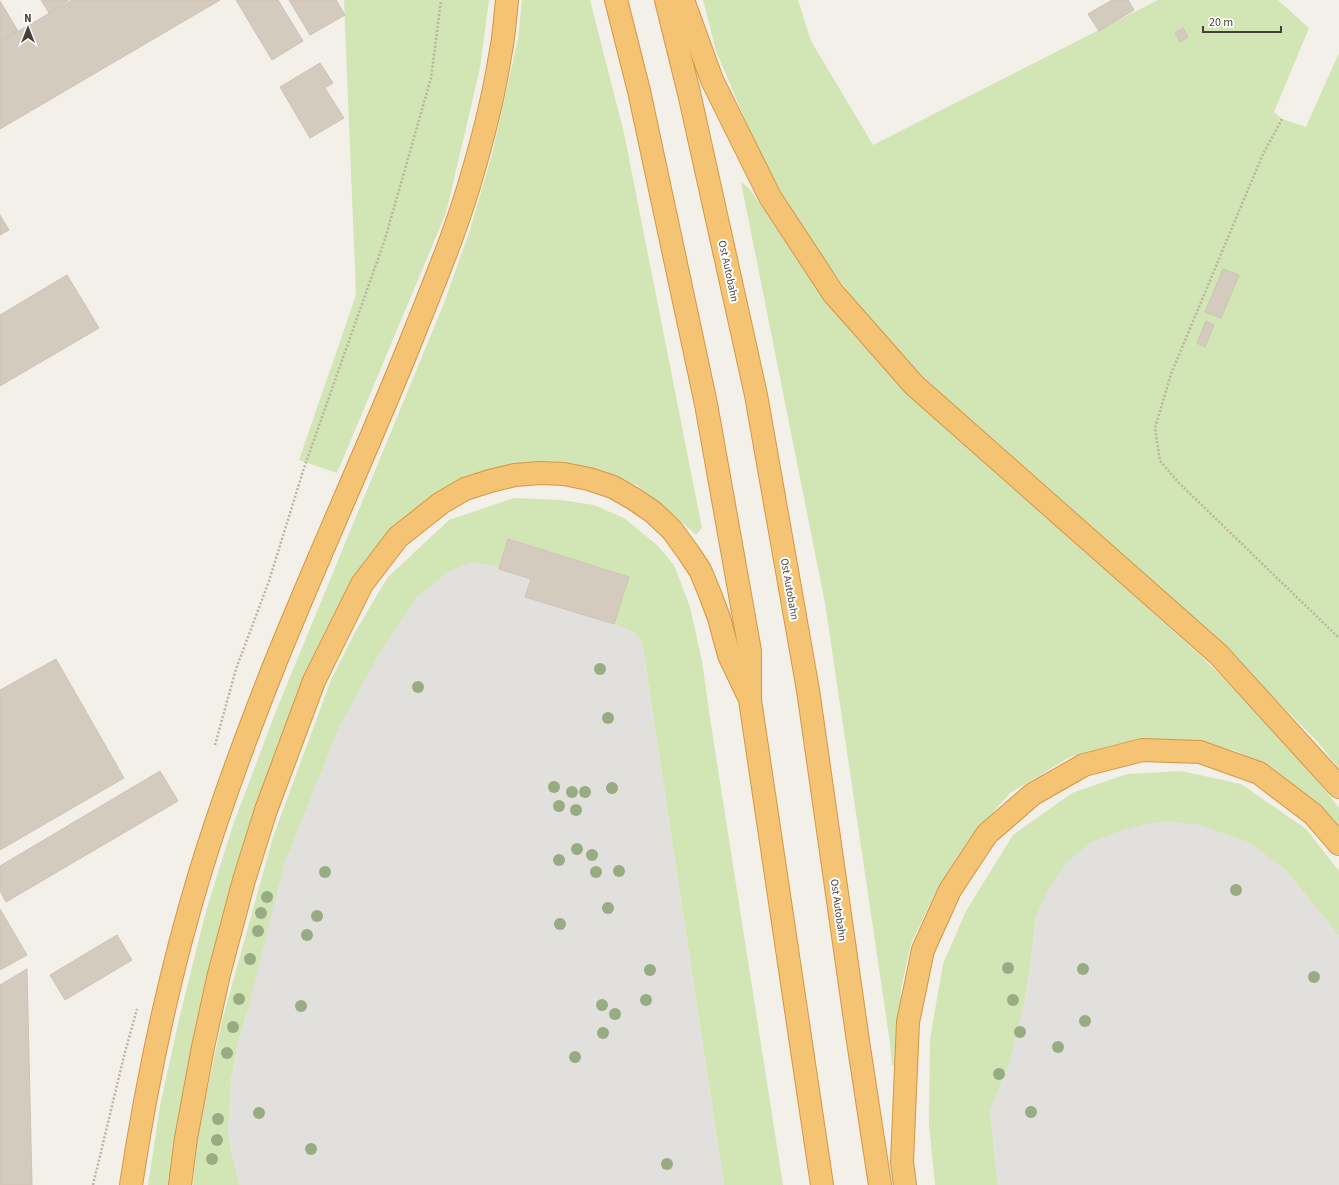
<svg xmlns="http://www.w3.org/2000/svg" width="1339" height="1185" font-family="'Source Sans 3',sans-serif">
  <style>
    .green { fill: #d2e5b5 }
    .parking { fill: #e2e0dd }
    .building { fill: #d4cbbf; stroke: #cfc2b3 }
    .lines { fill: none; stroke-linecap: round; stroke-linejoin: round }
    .motorway-casing { stroke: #d39744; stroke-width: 24 }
    .path { stroke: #bfb29f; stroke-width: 2.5; stroke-dasharray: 2 2; stroke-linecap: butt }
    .motorway { stroke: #f4c374; stroke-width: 22 }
    .tree { fill: #98ac83 }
    .labels { text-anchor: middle; stroke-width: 4; stroke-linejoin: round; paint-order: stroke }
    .street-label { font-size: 11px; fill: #474038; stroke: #fff }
  </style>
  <rect width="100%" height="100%" fill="#f3f0e9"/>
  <!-- green -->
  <g class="green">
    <path d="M344,0H489L480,68L446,213L337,473L299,460L356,295Z"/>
    <path d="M522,0H590L624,133L702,528L696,535L682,522L637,485L570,464H517L385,537L290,716L248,827L224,914L170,1185H148L160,1106L179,1019L206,911L233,825L276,711L442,308L469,233L492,155L518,39Z"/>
    <path d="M703,0H798L811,41L873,145L1158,0H1278L1309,28L1274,112L1282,119L1306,127L1339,53V769L1318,742L1232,656L1132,562L933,387L867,318L790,212L761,157L716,51Z"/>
    <path d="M741,182L749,188L807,275L855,337L973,451L1200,655L1264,719L1300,758L1339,808V828L1327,814L1272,767L1233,750L1178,739L1121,743L1070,757L1010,793L968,841L939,885L911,944L901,989L896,1065H892L890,1043L825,603Z"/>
    <path d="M514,498L561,500L594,505L624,518L657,545L674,565L690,607L702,661L710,718L783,1185H724L643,649L635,633L614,624L629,577L509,539L499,569L247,1012L237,1046L231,1082L228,1134L233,1158L240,1185H193L198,1134L222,1021L273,837L331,680L354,634L387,578L449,520Z"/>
    <path d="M1181,771L1241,784L1306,829L1339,871V936L1284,868L1036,916L1031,961L1024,1005L1010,1061L990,1111L998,1185H935L929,1125L930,1039L943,964L966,911L1013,835L1072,793L1127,774Z"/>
  </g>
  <!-- parking -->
  <g class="parking">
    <path d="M471,562L496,566L531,579L525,597L614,624L635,633L641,640L643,649L724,1185H240L233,1158L228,1134L231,1082L237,1046L247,1012L284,864L340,725L380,652L416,598L446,573Z"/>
    <path d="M1167,821L1201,825L1248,842L1284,868L1339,936V1185H998L990,1111L1010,1061L1024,1005L1031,961L1036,916L1049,888L1066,863L1091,842L1120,831L1144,824Z"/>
  </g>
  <!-- building -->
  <g class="building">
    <path d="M41,0H69L49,13Z"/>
    <path d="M72,0H220L0,129V42Z"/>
    <path d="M236,0H278L303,41L272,60Z"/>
    <path d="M289,0H336L345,15L310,35Z"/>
    <path d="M1112,0H1128L1134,10L1099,31L1088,14Z"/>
    <path d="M0,1L18,31L0,42Z"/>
    <path d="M1183,28L1188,37L1180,42L1175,33Z"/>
    <path d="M320,63L333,83L325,88L344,118L310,138L280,87Z"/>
    <path d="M0,215L9,230L0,235Z"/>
    <path d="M1223,269L1239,275L1221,318L1205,312Z"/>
    <path d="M67,275L99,328L0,386V315Z"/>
    <path d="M1206,321L1214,325L1205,347L1197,343Z"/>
    <path d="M508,539L629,577L614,624L525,597L531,579L499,569Z"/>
    <path d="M56,659L124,778L0,850V690Z"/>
    <path d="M160,771L178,801L6,902L0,891V866Z"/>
    <path d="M0,909L27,955L0,970Z"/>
    <path d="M117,935L132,960L65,1000L50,975Z"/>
    <path d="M27,969L32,1185H0V985Z"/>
  </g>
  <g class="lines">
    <!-- motorway casing -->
    <g class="motorway-casing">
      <g id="motorway">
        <path d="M616,0L639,91L706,404L750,651V700L822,1185"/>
        <path d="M666,0L689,93L756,395L808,690L858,1041L880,1185"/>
        <path d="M683,0L712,80L770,197L833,293L914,385L1218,654L1339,787"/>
        <path d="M131,1185C147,1080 169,975 200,873C221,804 247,734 274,666C319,554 370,444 415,331C436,278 458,226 473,172C484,134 494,95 500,56C504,38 505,19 507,0"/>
        <path d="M180,1185L186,1138L203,1047L219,974L244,880L266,810L314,681L362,584L398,537L441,503L465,489L490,481L515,475L540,473L564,474L589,479L613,487L634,499L653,512L672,530L688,552L700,570L710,594L719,618L729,655L747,693"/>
        <path d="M905,1185L902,1162L908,1022L923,950L950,890L987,834L1033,794L1084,765L1142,750L1200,752L1259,773L1313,814L1339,844"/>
      </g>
    </g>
    <!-- path -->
    <g class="path">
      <path d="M1282,119L1262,156L1171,374L1155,428L1160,461L1179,483L1339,638"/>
      <path d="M215,745L236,669L269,581L304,468L385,239L431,78L441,0"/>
      <path d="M93,1185L124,1056L137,1009"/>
    </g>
    <!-- motorway -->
    <use href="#motorway" class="motorway"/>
  </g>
  <!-- trees -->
  <g class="tree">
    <circle cx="600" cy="669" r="6"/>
    <circle cx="418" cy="687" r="6"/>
    <circle cx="608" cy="718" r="6"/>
    <circle cx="554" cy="787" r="6"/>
    <circle cx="612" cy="788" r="6"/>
    <circle cx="572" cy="792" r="6"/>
    <circle cx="585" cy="792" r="6"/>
    <circle cx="559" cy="806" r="6"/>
    <circle cx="576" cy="810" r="6"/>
    <circle cx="577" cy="849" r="6"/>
    <circle cx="592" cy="855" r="6"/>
    <circle cx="559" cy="860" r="6"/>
    <circle cx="619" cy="871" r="6"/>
    <circle cx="325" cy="872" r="6"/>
    <circle cx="596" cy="872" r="6"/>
    <circle cx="1236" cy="890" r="6"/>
    <circle cx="267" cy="897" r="6"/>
    <circle cx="608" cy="908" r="6"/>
    <circle cx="261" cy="913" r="6"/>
    <circle cx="317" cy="916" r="6"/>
    <circle cx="560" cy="924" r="6"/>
    <circle cx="258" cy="931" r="6"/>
    <circle cx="307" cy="935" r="6"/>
    <circle cx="250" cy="959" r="6"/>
    <circle cx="1008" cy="968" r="6"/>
    <circle cx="1083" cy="969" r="6"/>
    <circle cx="650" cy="970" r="6"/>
    <circle cx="1314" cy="977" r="6"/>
    <circle cx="239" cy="999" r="6"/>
    <circle cx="646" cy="1000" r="6"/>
    <circle cx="1013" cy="1000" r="6"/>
    <circle cx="602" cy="1005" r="6"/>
    <circle cx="301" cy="1006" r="6"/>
    <circle cx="615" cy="1014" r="6"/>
    <circle cx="1085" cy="1021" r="6"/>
    <circle cx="233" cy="1027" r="6"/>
    <circle cx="1020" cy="1032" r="6"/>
    <circle cx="603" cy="1033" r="6"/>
    <circle cx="1058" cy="1047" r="6"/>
    <circle cx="227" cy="1053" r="6"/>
    <circle cx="575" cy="1057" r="6"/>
    <circle cx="999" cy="1074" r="6"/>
    <circle cx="1031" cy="1112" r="6"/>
    <circle cx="259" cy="1113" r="6"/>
    <circle cx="218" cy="1119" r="6"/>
    <circle cx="217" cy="1140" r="6"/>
    <circle cx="311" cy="1149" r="6"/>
    <circle cx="212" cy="1159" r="6"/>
    <circle cx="667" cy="1164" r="6"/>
  </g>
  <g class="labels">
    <!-- street labels -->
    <g class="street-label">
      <text transform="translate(729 271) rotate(78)" y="4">Ost Autobahn</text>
      <text transform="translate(790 589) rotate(80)" y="4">Ost Autobahn</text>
      <text transform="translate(839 910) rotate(82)" y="4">Ost Autobahn</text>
    </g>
  </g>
  <!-- north arrow -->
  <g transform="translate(28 28)" stroke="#ffffff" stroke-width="3" paint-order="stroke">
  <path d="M0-3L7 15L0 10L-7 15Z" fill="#474038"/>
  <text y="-6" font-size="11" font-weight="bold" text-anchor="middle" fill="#474038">N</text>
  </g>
  <!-- scale -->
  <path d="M1203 26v6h78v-6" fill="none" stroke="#474038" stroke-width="2"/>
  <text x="1209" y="26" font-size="12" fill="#474038" stroke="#ffffff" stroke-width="3" paint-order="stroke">20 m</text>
</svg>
